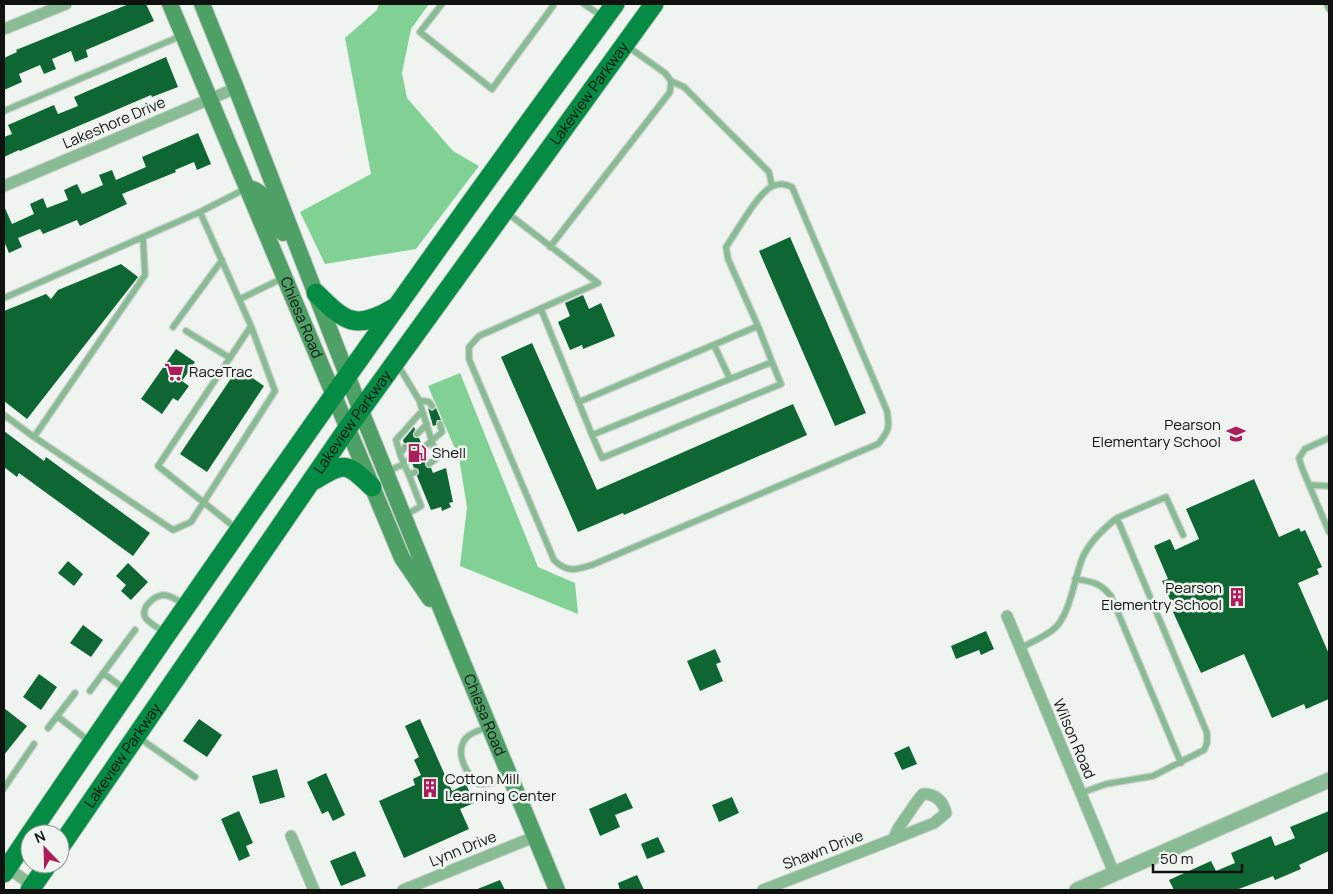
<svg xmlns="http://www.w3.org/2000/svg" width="1333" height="894" viewBox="0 0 1333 894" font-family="Manrope,sans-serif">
<rect width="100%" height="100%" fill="#eff4f0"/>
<path fill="#81d094" d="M379,4H429L411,29L402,73L407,98L453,151L479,166L416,249L325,264L300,212L371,174L345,38L377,10Z
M460,373L538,567L575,583L578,614L460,566L467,507L459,458L428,386Z"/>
<path fill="#0e6632" d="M129,4H146L154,21L86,50L88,57L75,62L71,51L52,59L56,69L44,74L40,65L19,74L22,82L4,90V58L17,52L16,50Z
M166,57L178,87L152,97L151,95L20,151L19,150L4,157V137L12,134L8,125L54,105L58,114L78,106L74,97Z
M198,133L211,164L197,170L194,162L175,170L176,172L122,194L127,204L80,226L77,220L43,234L40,229L18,238L22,247L9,253L4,241V206L12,224L34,214L30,204L43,198L47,208L68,200L64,190L77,184L82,194L103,185L99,175L112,170L116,180L146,167L142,157Z
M790,237L866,413L835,426L759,251Z
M121,264L138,277L27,419L4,401V311L46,294L51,299L58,290Z
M583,295L589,309L601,303L615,336L583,349L582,345L570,350L558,322L570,316L565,303Z
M532,343L597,490L793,404L807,435L624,515L623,513L578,532L501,357Z
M176,349L195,362L182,381L189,386L178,401L173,398L162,414L141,399Z
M238,368L264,386L207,472L180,454Z
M428,408L432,411L436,408L441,420H437L436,425L433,426Z
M414,427L415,429L413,436L415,438H419L421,443L419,449L421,452H425L428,459L425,463L426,467L431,468L433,473L446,468L453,502L449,503L451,507L442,511L441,507L431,510L417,476L419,470L414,468L412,463L414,458L412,455H409L407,452L409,446L407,443H404L403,440Z
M4,431L44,461L46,457L150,533L133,556L19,473L17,477L4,467Z
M1254,479L1279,537L1299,528L1301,532L1305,530L1322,567L1317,569L1319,574L1298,583L1329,654V699L1306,709L1304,704L1272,718L1244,654L1201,673L1173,612L1175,611L1162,581L1168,579L1154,546L1170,539L1175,550L1199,539L1186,509Z
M68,561L83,574L74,586L58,573Z
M128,563L148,582L131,600L121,591L126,585L116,576Z
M83,625L103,640L91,657L70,643Z
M986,631L994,649L981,655L979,650L956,659L951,646Z
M715,649L721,662L716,664L723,681L700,691L687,661Z
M39,674L57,687L41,710L23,697Z
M4,708L27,726L4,755Z
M199,719L222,735L207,757L183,741Z
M420,719L452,791L466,784L474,803L460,809L469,829L404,858L379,801L415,785L413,779L421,775L414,760L419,757L405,726Z
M909,746L917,764L902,770L894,753Z
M277,769L285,797L260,804L252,776Z
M326,773L345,815L333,821L328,811L322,814L307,782Z
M626,793L633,808L615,815L620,827L600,836L589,809Z
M732,797L739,813L719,822L712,805Z
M239,811L253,843L246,846L250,856L239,861L221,819Z
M1329,811V851L1299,865L1301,869L1275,880L1273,876L1236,890H1174L1169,880L1211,861L1216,871L1235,863L1231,853L1271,836L1275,846L1295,838L1290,827Z
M658,837L665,852L647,859L641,844Z
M355,851L366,876L341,886L330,861Z
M637,875L644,890H620L618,883Z
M500,880L505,890H475Z"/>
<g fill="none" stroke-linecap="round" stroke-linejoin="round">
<g stroke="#cbd0cc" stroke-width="8">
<path id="service" d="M442,4L420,32L492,89L553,6
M584,4L603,17
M1327,4L1329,9
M671,81L684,87L769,172L772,186
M4,111L181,36
M506,212L598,283L479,336L469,347V359L554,560C567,573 576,570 592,565L878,444C889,431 890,427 887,411L792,187C785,184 780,183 773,186C758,192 736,233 726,247L728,259L758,326L772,362L592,435L541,309
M550,247L670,92L671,81L665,73L627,46
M4,298L200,212
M240,299L283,278
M173,327L222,260
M186,331L230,358
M714,345L730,379
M398,365L419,400L437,458L429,464
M419,400L429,402L432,406
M579,402L758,326
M4,415L34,437L145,275L143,237
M417,434L427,424
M592,435L602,458L781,384L772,362
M34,437L173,530L191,522L275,391L251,326
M1329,438L1305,449L1299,458L1302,468L1329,532
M423,448L442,432L440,424
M400,454L396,440L422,411
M410,459L404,464L409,475L415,472
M388,471L404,464L400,454L405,447
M1309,485L1329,486
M406,515L421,506L409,475
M1117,518L1166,497L1183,535
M237,529L158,466L251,326L200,212L245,189
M1075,579C1093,582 1099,582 1111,596L1181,763
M164,632C159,628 148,623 145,617C141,607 154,596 163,595C171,595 179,601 185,605
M1020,648C1032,642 1047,636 1056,627C1070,613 1075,577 1082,559C1089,542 1103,529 1117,518L1207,733V743L1204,750L1153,776L1106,784L1081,793
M103,673L126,690
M90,691L135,630
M57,716L89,741
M488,727C481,730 471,732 466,738C454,753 466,774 479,784L492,783L508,776
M48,728L75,693
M138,737L195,777
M4,788L34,744"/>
</g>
<g stroke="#cbd0cc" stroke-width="13">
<path id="minor" d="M4,29L66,4
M4,186L236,88
M1007,616L1114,873
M923,794C936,794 943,801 946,813L934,823L894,839C896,829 901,825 906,817C912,809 916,801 923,794Z
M291,836L314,890
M4,865L33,886
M403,890L534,837
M763,890L894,839"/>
</g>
<g stroke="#cbd0cc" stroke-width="17">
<path id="tertiary" d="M1077,890L1329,780"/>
</g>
<g stroke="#cbd0cc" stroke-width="18">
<g id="secondary">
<path id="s1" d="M170,4L402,558L430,599"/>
<path id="s2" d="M202,4L236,88L361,411L463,663L557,890"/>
<path d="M247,188C267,189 275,218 283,233"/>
</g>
</g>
<g stroke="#cbd0cc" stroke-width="21">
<g id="primary">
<path d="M316,293C345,322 356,331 394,308"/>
<path d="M315,480C345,461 347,463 372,487"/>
<path d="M30,834C220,554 415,277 615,4"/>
<path id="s3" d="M60,847L347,429L654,4"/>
<path d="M4,873L30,834"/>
<path d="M30,890L48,864"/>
</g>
</g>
<use href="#service" stroke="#89bc94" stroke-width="5.5"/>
<use href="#minor" stroke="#89bc94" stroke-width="11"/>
<use href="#tertiary" stroke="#89bc94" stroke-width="15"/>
<use href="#secondary" stroke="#4ea066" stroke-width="16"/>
<use href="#primary" stroke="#058b43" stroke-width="19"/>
</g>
<defs>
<g id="supermarket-bare" transform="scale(1.5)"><path d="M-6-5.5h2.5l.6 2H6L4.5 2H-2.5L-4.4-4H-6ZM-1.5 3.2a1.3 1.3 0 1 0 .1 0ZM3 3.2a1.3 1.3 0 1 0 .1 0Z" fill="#ab1d5b" stroke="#eff4f0" stroke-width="2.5" paint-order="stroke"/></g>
<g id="school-bare" transform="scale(1.5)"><path d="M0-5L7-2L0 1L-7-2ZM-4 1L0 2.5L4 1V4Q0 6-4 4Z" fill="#ab1d5b" stroke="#eff4f0" stroke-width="2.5" paint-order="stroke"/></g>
<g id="fuel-bare" transform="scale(1.5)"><path d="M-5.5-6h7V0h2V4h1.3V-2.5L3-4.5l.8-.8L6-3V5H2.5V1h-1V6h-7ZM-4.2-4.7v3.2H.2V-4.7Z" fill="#ab1d5b" stroke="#eff4f0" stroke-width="2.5" paint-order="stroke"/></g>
<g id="building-bare" transform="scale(1.5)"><path d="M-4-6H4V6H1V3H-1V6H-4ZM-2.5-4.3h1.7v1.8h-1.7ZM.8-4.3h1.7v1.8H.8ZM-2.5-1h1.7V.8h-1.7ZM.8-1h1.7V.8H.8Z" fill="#ab1d5b" stroke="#eff4f0" stroke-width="2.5" paint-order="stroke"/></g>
</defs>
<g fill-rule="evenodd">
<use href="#supermarket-bare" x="174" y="372"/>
<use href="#school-bare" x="1236" y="434"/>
<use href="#fuel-bare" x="417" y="453"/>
<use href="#building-bare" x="1237" y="597"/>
<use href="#building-bare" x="430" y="788"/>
</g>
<g text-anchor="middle" stroke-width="5" stroke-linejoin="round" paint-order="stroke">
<g font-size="15" fill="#101211" stroke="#eff4f0">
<text dy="5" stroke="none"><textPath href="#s3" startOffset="921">Lakeview Parkway</textPath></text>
<text transform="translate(114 123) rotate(-23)" y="5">Lakeshore Drive</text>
<text dy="5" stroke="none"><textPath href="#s1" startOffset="340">Chiesa Road</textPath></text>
<text dy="5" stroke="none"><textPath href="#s3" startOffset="516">Lakeview Parkway</textPath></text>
<text dy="5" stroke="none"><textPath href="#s2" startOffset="765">Chiesa Road</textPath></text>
<text transform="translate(1074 739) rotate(67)" y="5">Wilson Road</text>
<text dy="5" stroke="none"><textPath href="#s3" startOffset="111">Lakeview Parkway</textPath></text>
<text transform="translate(463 849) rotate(-22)" y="5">Lynn Drive</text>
<text transform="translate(823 850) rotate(-21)" y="5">Shawn Drive</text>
</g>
<g font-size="15" fill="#101211" stroke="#eff4f0" text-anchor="start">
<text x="189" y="377">RaceTrac</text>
<text x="1221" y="430" text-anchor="end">Pearson<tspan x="1221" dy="17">Elementary School</tspan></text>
<text x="432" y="458">Shell</text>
<text x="1222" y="593" text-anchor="end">Pearson<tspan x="1222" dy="17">Elementry School</tspan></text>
<text x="445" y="784">Cotton Mill<tspan x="445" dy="17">Learning Center</tspan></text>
</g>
</g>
<rect width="1333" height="894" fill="none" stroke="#101211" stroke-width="10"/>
<g transform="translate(45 849) rotate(337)"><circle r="24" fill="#eff4f0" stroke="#969a97"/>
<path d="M0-4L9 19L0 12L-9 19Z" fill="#ab1d5b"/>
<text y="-8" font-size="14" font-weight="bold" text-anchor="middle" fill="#101211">N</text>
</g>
<path d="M1153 864v8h89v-8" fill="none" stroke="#101211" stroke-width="2.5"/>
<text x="1160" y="864" font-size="15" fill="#101211" stroke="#eff4f0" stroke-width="4" paint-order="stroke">50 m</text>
</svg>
